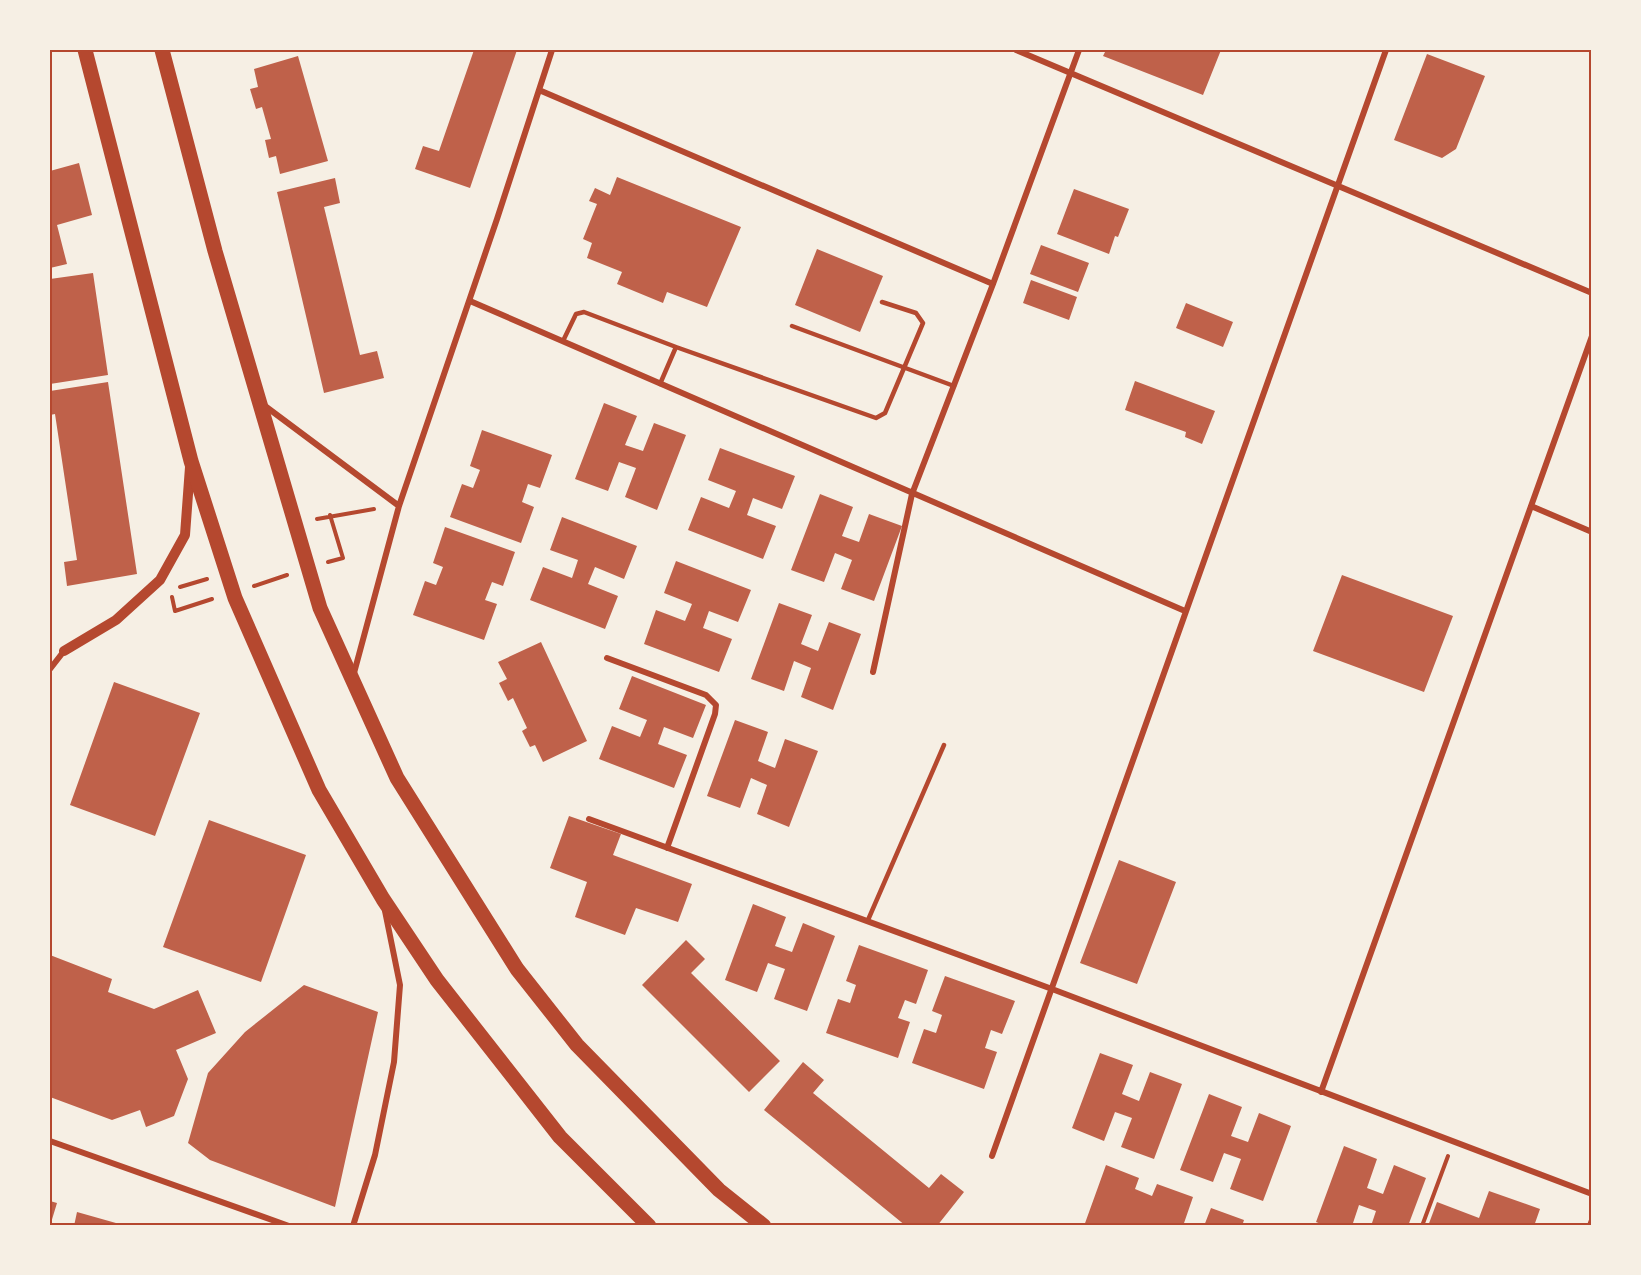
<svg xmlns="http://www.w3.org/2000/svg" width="1641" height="1275" viewBox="0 0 1641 1275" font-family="'Noto Sans',sans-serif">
<rect width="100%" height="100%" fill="#f6efe4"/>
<path fill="#bf614a" d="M474,50H517L470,188L415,169L423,146L439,151Z
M1106,50H1221L1203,95L1103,56Z
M1427,54L1485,76L1456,149L1442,158L1394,140Z
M298,56L328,161L280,174L276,156L269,158L265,140L271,139L262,107L256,109L250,89L258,87L254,69Z
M79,163L92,215L57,225L67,264L50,268V171Z
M617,177L741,227L707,307L667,292L663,303L617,284L622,272L587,258L592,243L583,239L597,204L589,201L595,188L610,195Z
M335,178L340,203L324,207L360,355L377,351L384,378L324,393L277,192Z
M1074,189L1129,209L1118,237L1115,236L1109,254L1057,234Z
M1041,245L1089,263L1078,292L1030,274Z
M817,249L883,276L860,332L795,305Z
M93,273L108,375L50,384V279Z
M1031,280L1077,297L1069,320L1023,303Z
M1186,303L1233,322L1223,347L1176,328Z
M1135,381L1215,411L1202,444L1185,437L1186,432L1125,410Z
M108,382L137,574L67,586L64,562L77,560L55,414L50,415V391Z
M604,403L637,416L625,445L643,451L654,423L686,435L657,510L625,497L636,468L619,462L608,491L575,479Z
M482,430L552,455L540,488L528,484L522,502L534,507L521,543L450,517L462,484L473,488L480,470L470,466Z
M720,448L795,476L782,509L753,498L747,515L776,526L763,559L688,530L701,497L729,508L736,491L708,480Z
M820,494L853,507L842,536L859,542L869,514L902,526L874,601L841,589L852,560L835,553L824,582L791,570Z
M562,517L637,546L624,579L595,567L588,584L618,596L605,629L530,600L543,567L572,578L578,560L550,550Z
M445,527L515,552L503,586L492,582L485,600L497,604L484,640L413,615L425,581L436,585L443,567L433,563Z
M676,561L751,590L738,622L709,611L703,628L732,639L719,672L644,644L656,610L685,621L692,604L664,593Z
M1342,575L1453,616L1424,692L1313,651Z
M779,603L812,615L801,644L818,651L829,622L861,634L833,710L801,697L811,668L794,661L784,691L751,679Z
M541,642L587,741L543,762L535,745L530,747L522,731L527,728L513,698L508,701L499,683L507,679L498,662Z
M632,676L706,705L693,738L664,727L658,744L687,755L674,788L599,759L612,726L640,737L647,720L619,709Z
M114,682L200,713L155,836L70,805Z
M735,720L768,732L758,761L775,768L785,739L818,751L789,827L757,814L767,785L751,778L740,808L707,796Z
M569,816L621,834L613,855L692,884L678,922L636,908L625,935L575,917L587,882L550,868Z
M209,820L306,855L261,982L163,947Z
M1119,860L1176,882L1137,984L1080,963Z
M753,904L786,917L775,946L792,952L803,923L835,936L807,1011L774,999L785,969L768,963L757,992L725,980Z
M686,940L705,959L691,973L780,1061L749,1092L642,985Z
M859,945L928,970L916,1004L905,1000L898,1018L910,1022L898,1058L826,1033L838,999L850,1003L856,985L846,981Z
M50,955L112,979L108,992L154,1009L198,990L216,1033L176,1050L188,1079L174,1116L146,1127L140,1110L112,1120L50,1097Z
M945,976L1015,1001L1002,1034L991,1030L985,1048L997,1052L984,1089L912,1063L924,1029L936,1033L942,1015L932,1011Z
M304,985L378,1012L335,1207L210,1160L188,1143L208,1073L245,1032Z
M1100,1053L1133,1065L1122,1094L1139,1101L1150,1072L1182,1084L1154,1159L1121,1147L1132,1118L1115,1112L1104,1141L1072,1128Z
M803,1062L824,1080L813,1093L929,1188L941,1174L964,1192L937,1226H906L764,1110Z
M1209,1094L1242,1107L1231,1136L1248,1142L1259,1113L1291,1126L1263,1201L1230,1189L1241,1159L1224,1153L1213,1182L1180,1170Z
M1344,1146L1377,1159L1367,1188L1383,1194L1394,1165L1426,1178L1408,1226H1371L1376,1211L1359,1205L1352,1226H1326L1316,1222Z
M1106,1165L1139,1178L1135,1189L1152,1196L1157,1184L1193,1197L1183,1226H1084Z
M1489,1191L1540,1209L1534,1226H1428L1437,1202L1479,1218Z
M50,1201L57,1203L50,1226Z
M1211,1208L1244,1220L1242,1226H1204Z
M77,1212L123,1225V1226H74Z"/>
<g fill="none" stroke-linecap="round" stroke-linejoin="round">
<path stroke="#b5482f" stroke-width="4" d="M317,519L374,509
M328,562L343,558L330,515
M254,586L287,575
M180,587L207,579
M172,597L175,611L212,599
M1422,1226L1448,1156"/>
<path stroke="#b5482f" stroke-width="4.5" d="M792,326L954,386
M563,341L576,314L584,312L676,347
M660,384L676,347L876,418L885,413L923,323L916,313L882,302
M868,920L944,745
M1589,1226L1592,1218"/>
<path stroke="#b5482f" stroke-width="6" d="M1016,50L1592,293
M539,90L993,284
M470,301L1185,611
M265,406L399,506
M1531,506L1592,532
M607,658L706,695L716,705L715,714L667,848
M50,669L64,651
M873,672L912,494L993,284L1079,50
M354,673L399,506L497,219L552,50
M589,819L1052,989L1592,1194
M1321,1092L1592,336
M50,1141L289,1226
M992,1156L1386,50
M353,1226L375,1155L394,1062L400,985L385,911"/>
<path stroke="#b5482f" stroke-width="10" d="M64,651L116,620L160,580L185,535L190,467"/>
<path stroke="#b5482f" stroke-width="15" d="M85,50L191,461L235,598L319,790L383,899L437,980L560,1137L649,1226
M162,50L215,251L320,608L397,778L517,969L577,1045L719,1190L764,1226"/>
</g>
<rect width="1641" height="1275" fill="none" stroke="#f6efe4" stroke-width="102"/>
<rect x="51" y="51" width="1539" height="1173" fill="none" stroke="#b5482f" stroke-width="2"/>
</svg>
